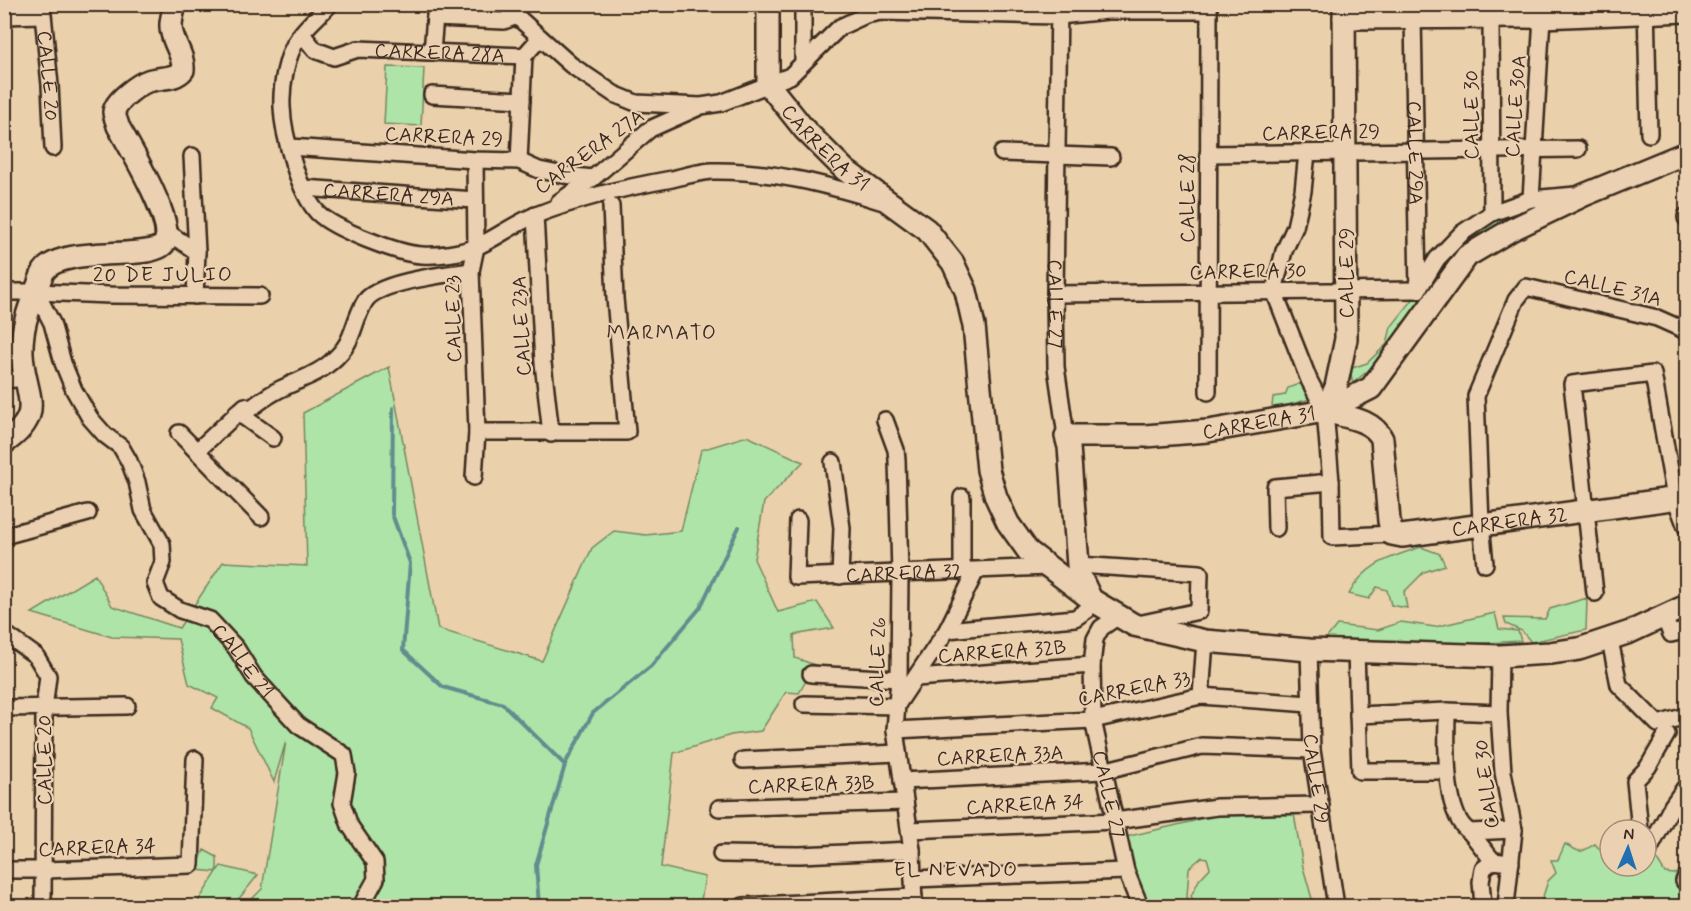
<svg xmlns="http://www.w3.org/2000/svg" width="1691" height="911" viewBox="0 0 1691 911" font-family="Mynerve,sans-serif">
<rect width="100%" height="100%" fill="#ead0ab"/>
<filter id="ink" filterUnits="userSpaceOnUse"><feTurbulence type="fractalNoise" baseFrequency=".0167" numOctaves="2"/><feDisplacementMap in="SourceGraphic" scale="12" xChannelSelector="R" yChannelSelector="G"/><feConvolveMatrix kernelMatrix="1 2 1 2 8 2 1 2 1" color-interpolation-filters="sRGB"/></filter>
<g filter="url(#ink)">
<path fill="#aee4a7" stroke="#748762" stroke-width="1.5" d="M387,67L424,68L421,126L384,124Z
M1553,199L1526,210L1479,239L1376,364L1353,383L1349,369L1367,363L1387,344L1391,327L1455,247L1498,213Z
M389,367L438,629L542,661L592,548L614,531L646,535L681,531L701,450L747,436L803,462L764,502L754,559L778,612L817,602L834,628L794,635L795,658L815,665L799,693L786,692L761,731L731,735L674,753L661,867L705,877L700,906H245L262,889L286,741L274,782L248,728L212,708L218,698L189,684L178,639L112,637L32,613L95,575L112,606L179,628L223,562L307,566L303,413Z
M1304,382L1310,399L1288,405L1272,407L1273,397L1285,395L1288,388Z
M1421,547L1440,554L1445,565L1424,572L1404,592L1407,608L1391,605L1387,590L1377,587L1369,599L1349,594C1366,563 1389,558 1421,547Z
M1587,598L1586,630L1531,642L1522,631L1506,624L1504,618L1545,619L1550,609Z
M1495,613L1499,629L1518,631L1521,641L1420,647L1325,640L1337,625L1378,630L1401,622L1435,627Z
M1221,807L1251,813L1294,814L1303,867L1314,906H1196L1191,896L1199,880L1210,868L1207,858L1202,857L1189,868L1187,897L1192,906H1139L1121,838L1194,821Z
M1565,844C1582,853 1578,854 1595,844L1606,856L1610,855V866H1646V855L1657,860L1665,873L1674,874L1686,871V906H1540L1548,881L1556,873L1551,860H1558Z
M204,850L217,857V871L221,866L258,875L233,906H195L217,872L196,870Z"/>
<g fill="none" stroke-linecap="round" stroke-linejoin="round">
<path stroke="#638c8f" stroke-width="4" d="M393,408L392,514L410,563L403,650L443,687L503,704L565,765L536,865L539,906
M565,764L593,713L651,666L700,608L739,527"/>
<g stroke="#3b2a1e" stroke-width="20">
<g id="street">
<path id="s1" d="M42,4L50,85L53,148"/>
<path d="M330,4C320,15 307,25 299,37C286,55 281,86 282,107C283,135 299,193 318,213C334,229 399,254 422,255C438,256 461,253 476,247C497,238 515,223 536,215C579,198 627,187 672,179C684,176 699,172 712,171C770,170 825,184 880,201"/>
<path d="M503,4L571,65L614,94L636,103L701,106L721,103L790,76L840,27L866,15L881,12L1059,16L1108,11H1209"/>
<path d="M803,4V63"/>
<path id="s2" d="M1059,4L1055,294L1056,367L1066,436"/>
<path d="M1646,4L1649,134"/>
<path d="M4,16L42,15"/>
<path d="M1491,16L1492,213"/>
<path id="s3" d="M1413,17L1418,290"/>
<path d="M435,18L504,21L517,16"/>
<path id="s4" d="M302,34L315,50L334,57L358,49L524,56"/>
<path d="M432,52L436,4"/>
<path d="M432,95L522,100"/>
<path d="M290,147L475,160L519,161L539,170L564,175L593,178"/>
<path d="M1002,153L1111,157"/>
<path d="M1307,153L1303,191L1295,227L1284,251L1274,291L1309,380L1325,411L1331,482L1332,537L1392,534"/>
<path d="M1208,154L1578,149"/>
<path d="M192,156L197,252L195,296"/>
<path d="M519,161L524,56L540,38"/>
<path id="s5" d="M303,188L475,200"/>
<path d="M1531,199L1542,17"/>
<path d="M559,202L593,178L650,129L697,108"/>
<path d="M535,215L543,363L551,434"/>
<path d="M1686,216V218"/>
<path d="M167,232L197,252"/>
<path d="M1418,290L1437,259L1462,233L1492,213L1531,199L1576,195"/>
<path d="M4,292H36L110,295L260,296"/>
<path id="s6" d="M36,292L52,323L63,363L74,390L90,418L105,435L121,447L129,461L137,482L143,510L162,544L163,562L155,583L161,598L180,610L210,620L236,648L254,677L298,725L344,755L347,773L342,803L350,826L375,862L376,879L361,906"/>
<path d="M1055,294L1418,290"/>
<path d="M4,380L27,378"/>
<path d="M1208,392L1209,4"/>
<path d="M237,412L273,438"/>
<path d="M241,416C255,405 270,393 287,386C303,378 318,374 331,362C355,342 351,327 364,303C374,282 448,274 471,271"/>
<path d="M885,420L896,450L897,460L900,574L899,679L895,730L912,850L914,906"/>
<path d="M477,432H627L615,298L611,206"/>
<path d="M179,433L261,517"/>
<path d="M197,451L245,406"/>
<path d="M833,462L842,528L840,576"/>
<path d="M474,477L477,432L471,271L476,247L475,160"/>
<path id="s7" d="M798,520L796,577L1049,567"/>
<path d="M1276,528L1275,487L1331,482"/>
<path d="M4,536L88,513"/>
<path d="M1485,564L1481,524L1476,396L1516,300L1526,287L1657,318L1684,330L1686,333"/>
<path d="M1078,565L1200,573L1199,611L1138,624"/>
<path d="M962,572V497"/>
<path d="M1595,593L1572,384L1653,374L1675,498L1686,527"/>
<path id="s8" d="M1117,617L1101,628L1095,639L1092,665L1093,720L1126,871L1140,906"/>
<path d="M1664,617L1671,634L1684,631L1686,633"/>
<path d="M947,630L1075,618L1087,610L1092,600"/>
<path d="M4,633L36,656L48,676L44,709L43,906"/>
<path d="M1610,640L1619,685L1658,724L1686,716"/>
<path id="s9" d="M1309,650L1312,750L1336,906"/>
<path d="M1356,652L1360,771H1446"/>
<path d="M1500,656L1499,713L1503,772L1514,830L1506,906"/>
<path d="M811,674L899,679"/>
<path d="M916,678L1092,665"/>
<path d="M1201,696L1205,641"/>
<path d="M804,704L897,706"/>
<path d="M897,705L947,630L976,571"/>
<path d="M4,708L127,706"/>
<path d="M1447,711C1447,740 1442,815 1470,832L1514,830"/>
<path d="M1358,715L1447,711L1499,713"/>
<path d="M895,730L1093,720L1201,696L1309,704"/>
<path d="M743,760L898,753"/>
<path d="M902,781L1103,771L1202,746L1312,750"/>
<path d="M719,808L905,802"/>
<path d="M910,830L1115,821L1217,807L1321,805"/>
<path d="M1640,830L1635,781L1648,767L1667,734"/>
<path d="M1470,832L1493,861"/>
<path d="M721,854L800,855L912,850"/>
<path d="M1646,856L1672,806L1686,786"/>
<path d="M4,870H45L191,865L195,759"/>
<path d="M913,879L1126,871"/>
<path d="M1684,881L1686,877"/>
<path d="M743,906L914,897"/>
<path d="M1483,906L1481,882L1483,869L1493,861L1511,863"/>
</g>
</g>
<g stroke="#3b2a1e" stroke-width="26">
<g id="secondary">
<path id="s10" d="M768,4V84L804,129L845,170L927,230L953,263L966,291L974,326L988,470L996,497L1008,523L1028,551L1092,600L1134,625L1205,641L1309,650L1500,656L1550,653L1579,649L1630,632L1686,606"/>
<path d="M1344,18L1542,17L1686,11"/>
<path id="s11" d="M1325,411C1345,417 1373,419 1382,439L1389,521L1392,534L1402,536L1686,497"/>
<path d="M1325,411L1336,387L1346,339L1344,4"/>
<path d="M4,443C48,413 24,395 22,354C21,330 28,310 37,288C39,283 41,276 44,271C63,244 156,262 165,242C175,222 129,146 118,126C117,121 114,116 114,112C115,101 139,84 148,81C160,77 175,80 183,70C184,56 175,46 172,33C169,24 173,14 175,4"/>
<path id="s12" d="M1090,597L1080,576L1078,565L1069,447L1066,436H1145L1208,431L1325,411L1371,388L1467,256L1511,230L1584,195L1686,153"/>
</g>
</g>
<use href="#street" stroke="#ebd1b2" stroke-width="15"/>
<use href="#secondary" stroke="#ebd1b2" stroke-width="21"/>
</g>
</g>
<g text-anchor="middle" stroke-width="4.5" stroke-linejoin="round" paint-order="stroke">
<g font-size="20" fill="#3b2a1e" stroke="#ebd1b2">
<text dy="7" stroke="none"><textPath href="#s4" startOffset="148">CARRERA 28A</textPath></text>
<text dy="7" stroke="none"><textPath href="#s1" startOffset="72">CALLE 20</textPath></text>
<text transform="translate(1515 106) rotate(-86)" y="7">CALLE 30A</text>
<text transform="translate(1471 115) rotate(-90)" y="7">CALLE 30</text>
<text transform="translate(1321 132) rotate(-1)" y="7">CARRERA 29</text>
<text transform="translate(444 136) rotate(3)" y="7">CARRERA 29</text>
<text dy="7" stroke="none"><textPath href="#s10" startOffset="166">CARRERA 31</textPath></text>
<text transform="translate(589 151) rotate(-36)" y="7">CARRERA 27A</text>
<text dy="7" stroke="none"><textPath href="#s3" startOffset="136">CALLE 29A</textPath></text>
<text dy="7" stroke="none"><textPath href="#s5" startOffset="86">CARRERA 29A</textPath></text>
<text transform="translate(1187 198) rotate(-90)" y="7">CALLE 28</text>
<text transform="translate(1248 271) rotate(-1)" y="7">CARRERA 30</text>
<text transform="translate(1346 273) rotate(-90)" y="7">CALLE 29</text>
<text transform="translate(1613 287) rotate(14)" y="7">CALLE 31A</text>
<text dy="7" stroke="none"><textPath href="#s2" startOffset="300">CALLE 27</textPath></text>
<text transform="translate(453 319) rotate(-91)" y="7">CALLE 23</text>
<text transform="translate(521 326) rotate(-93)" y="7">CALLE 23A</text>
<text dy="7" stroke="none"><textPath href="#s12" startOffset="358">CARRERA 31</textPath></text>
<text dy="7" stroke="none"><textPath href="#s11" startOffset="280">CARRERA 32</textPath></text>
<text dy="7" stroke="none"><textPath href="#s7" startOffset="165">CARRERA 32</textPath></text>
<text transform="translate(1002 651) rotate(-4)" y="7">CARRERA 32B</text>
<text dy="7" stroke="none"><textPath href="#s6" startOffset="450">CALLE 21</textPath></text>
<text transform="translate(877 662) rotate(-88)" y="7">CALLE 26</text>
<text transform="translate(1134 688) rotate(-11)" y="7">CARRERA 33</text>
<text transform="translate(1000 755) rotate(-3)" y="7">CARRERA 33A</text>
<text transform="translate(44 760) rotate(-90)" y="7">CALLE 20</text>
<text dy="7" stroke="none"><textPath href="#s9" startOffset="129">CALLE 29</textPath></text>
<text transform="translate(811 784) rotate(-2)" y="7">CARRERA 33B</text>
<text transform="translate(1486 784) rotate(-97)" y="7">CALLE 30</text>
<text dy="7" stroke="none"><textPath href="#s8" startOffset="189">CALLE 27</textPath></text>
<text transform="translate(1025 804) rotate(-3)" y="7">CARRERA 34</text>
<text transform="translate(97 847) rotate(-2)" y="7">CARRERA 34</text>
</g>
<g font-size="21" letter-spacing="1.5" fill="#3b2a1e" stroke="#ebd1b2">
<text x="163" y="281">20 DE JULIO</text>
<text x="662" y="339">MARMATO</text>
<text x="956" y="876">EL NEVADO</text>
</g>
</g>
<rect width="1691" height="911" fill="none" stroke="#ebd1b2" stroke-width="24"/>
<rect x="12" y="12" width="1667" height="887" fill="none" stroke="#3b2a1e" stroke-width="2" filter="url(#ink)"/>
<g transform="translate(1628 848) rotate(3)"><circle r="28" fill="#ebd1b2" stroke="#a58e77" stroke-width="1.5"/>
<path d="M0-4.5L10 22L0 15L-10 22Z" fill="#1f6fb2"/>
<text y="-9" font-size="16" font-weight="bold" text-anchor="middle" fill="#3b2a1e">N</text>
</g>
</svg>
